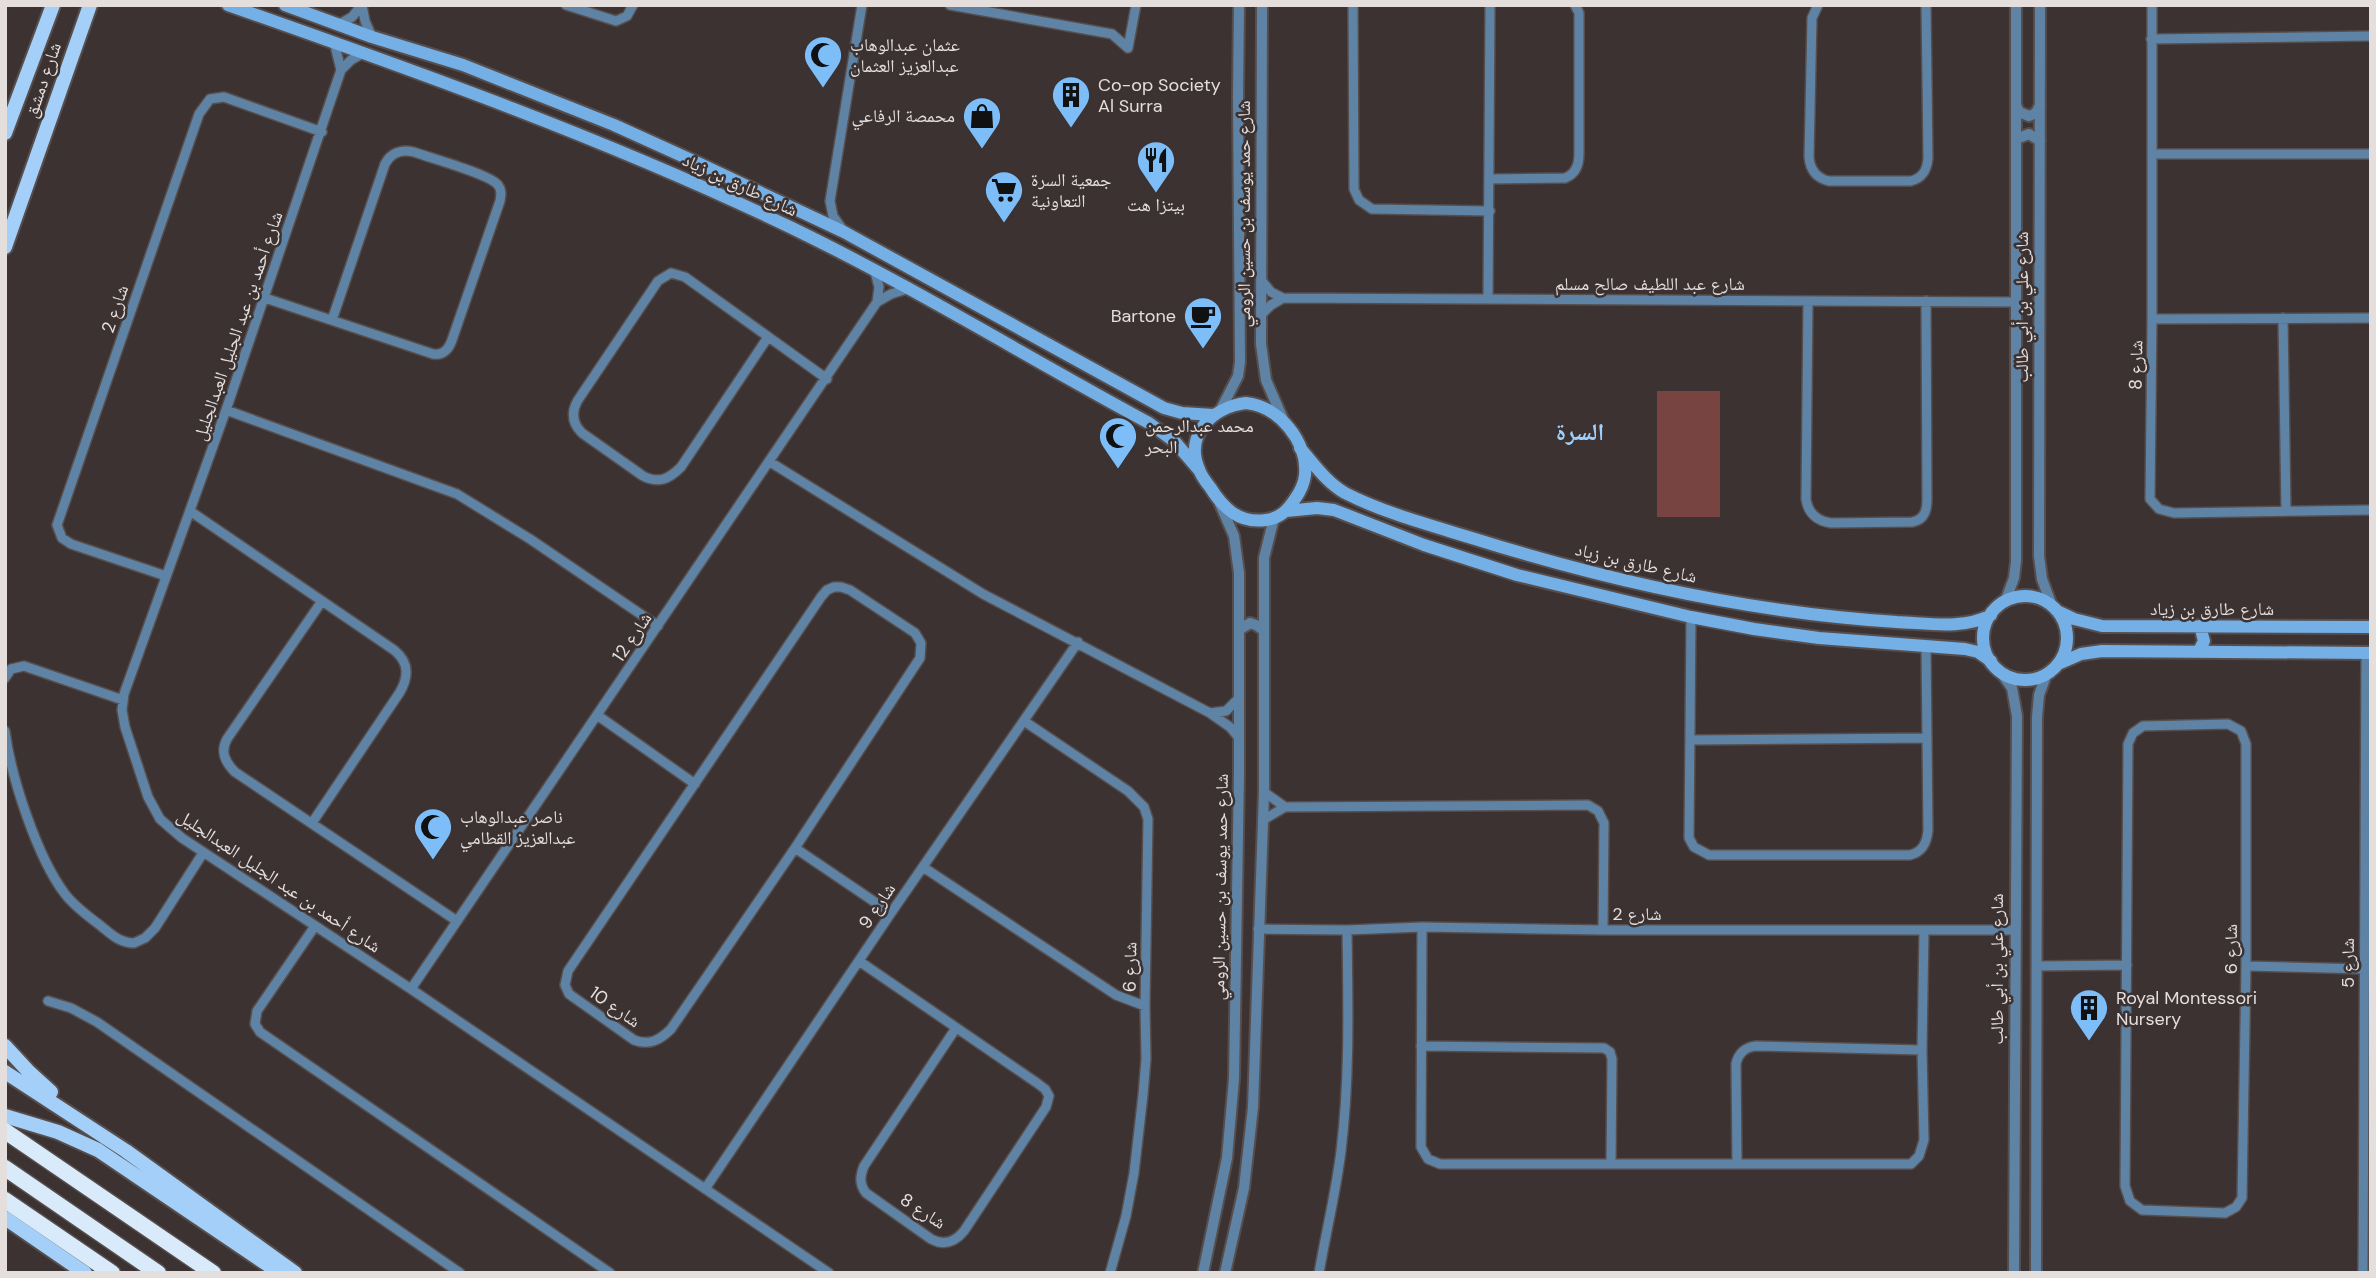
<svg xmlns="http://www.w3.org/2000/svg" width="2376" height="1278" viewBox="0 0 2376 1278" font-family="'DM Sans','Noto Naskh Arabic',sans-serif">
<rect width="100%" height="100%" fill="#3b3231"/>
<path fill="#774441" d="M1657,391H1720V517H1657Z"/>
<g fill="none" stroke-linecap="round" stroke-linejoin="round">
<g stroke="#564e4d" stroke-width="12">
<path id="minor" d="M362,5L365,21L372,37
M566,5L616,21L627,16L633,5
M950,5L1112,34L1128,48
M1353,5L1354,189L1359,200L1372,209L1490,211
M1818,5L1812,18L1809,157C1810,169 1816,178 1829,181H1911C1923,178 1927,170 1928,158L1926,5
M2152,5V319L2150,499L2159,509L2174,513L2371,510
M338,25L352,17L362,5
M2151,39L2371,36
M334,42L341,70
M1128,48L1136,5
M363,53L351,60L341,70L226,410L124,694L122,710L125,727L148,797L160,819L182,838L411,989L829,1273
M2152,154H2371
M1490,179L1565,178C1576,174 1579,165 1579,154V13L1575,5
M843,230L833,216L830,201L862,5
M875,272L879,287L877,302
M1262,281L1271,292L1283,298L2016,302
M265,298L433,354C443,356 449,349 452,340L500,201C501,195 502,190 498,185C490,174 430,158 414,152C402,149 391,152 385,164L332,320
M1488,299L1490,5
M1808,301L1806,499C1808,513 1817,521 1831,523L1912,522C1924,520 1927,511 1927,500L1926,301
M1261,315L1271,305L1283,298
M2283,318L2286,511
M2152,319L2371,318
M768,337L681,467C669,479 659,484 643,476L582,433C572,423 571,412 578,400L658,281L671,273L685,277L827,379
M226,410L457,494L530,539L658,626
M770,462L983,594L1210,713L1230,727L1239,738
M190,511L394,650C409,662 409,676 400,692L312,823
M166,576L71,544L62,538L57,525L199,114L210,99L224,97L322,132
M834,587H841L850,590L915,633L921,643L920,658L795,848L671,1029C660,1040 649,1046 634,1040L569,994L565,985L568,971L821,597L827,590Z
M322,601L227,739C220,752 225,762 235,772L457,921
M1691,617L1689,838L1694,847L1709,855H1910C1923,852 1927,842 1928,830L1926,647
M5,678L11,669L24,666L123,700
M1210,713L1226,711L1238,699
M597,715L695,784
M1024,721L1128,791L1144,807L1148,819L1145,1006L1146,1059L1143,1095L1134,1173L1126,1216L1110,1273
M2228,724L2241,731L2246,744V966L2242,1198L2236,1207L2225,1213L2142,1210L2130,1201L2125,1186L2128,744L2133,733L2143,726Z
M5,731C11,777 37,857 65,894C75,907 88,916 101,926C112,935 120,943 134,943L145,938L155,928L203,853
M1690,740L1927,738
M1264,792L1285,807
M1263,820L1285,807L1588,805L1598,811L1604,823L1603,930
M795,848L891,913
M923,867L1116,995L1145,1006
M315,926L257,1011L255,1024L260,1032L610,1273
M1422,927L1421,1147L1428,1159L1440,1164H1911L1919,1156L1924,1140L1922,1050L1924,931
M1258,929L1347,930L1422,927L1603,930H2015
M859,961L1037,1083L1045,1089L1049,1096L1046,1107L964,1231C955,1242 944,1246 931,1239L866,1193C859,1184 860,1176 864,1166L956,1028
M2037,966L2127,965
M2246,966L2364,969
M411,989L877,302L891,294L907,289
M48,1001L71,1008L97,1022L460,1273
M1421,1046L1604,1048L1610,1052L1612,1059L1611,1164
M1737,1164L1736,1064C1738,1054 1745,1047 1756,1046L1922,1050
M705,1189L891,913L1078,642
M1319,1273C1326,1232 1336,1192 1341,1151C1350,1077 1348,1004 1347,930
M2363,1273L2366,653"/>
</g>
<g stroke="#564e4d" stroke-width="14">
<path id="tertiary" d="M1262,5L1261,344L1266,380L1283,419
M2040,5L2039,556L2042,579L2052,606
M2016,105L2019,112L2029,116L2036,113L2040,105
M2016,139L2029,134L2040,141
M1221,409L1238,376L1240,362L1238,96L1239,5
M2005,602L2014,578L2016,561V5
M1239,630L1250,623L1256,625L1263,630
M2000,671L2012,688L2017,716L2014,1273
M1203,1273L1227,1158L1234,1079L1239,772V573L1234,536L1220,504
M1225,1273L1244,1188L1253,1107L1264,792V558L1274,518
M2036,1273L2037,717L2039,695L2047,673"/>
</g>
<g stroke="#564e4d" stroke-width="16">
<path id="secondary" d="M228,5C419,72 609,140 792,228C914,287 1030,359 1149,423L1175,442L1199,470
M285,5L372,37L463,65L614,125L700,164L844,232L1164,408L1182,413L1213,415
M1246,403C1279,406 1308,442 1305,475C1304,484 1300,492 1295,499C1287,511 1280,518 1266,520C1239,524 1223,508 1210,487C1206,482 1201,476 1199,469C1184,434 1213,407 1246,403Z
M1300,448C1314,464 1326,482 1345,493C1384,513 1433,526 1475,539C1612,582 1753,613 1897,622C1927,623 1963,630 1991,615
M1286,511L1317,508L1334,510L1424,545L1517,575L1691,617L1754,629L1819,638L1965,649L1978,652L1991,661
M1983 638a42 42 0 1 1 84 0a42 42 0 1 1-84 0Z
M2057,611L2074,619L2102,626L2371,627
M2199,651L2204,641L2200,626
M2058,664L2081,654L2102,651L2371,653"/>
</g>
<g stroke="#564e4d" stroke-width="18">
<path id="primary" d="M5,133L53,5
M5,247L90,5
M5,1046L29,1072L51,1092
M5,1072L126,1151L295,1273
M5,1116L58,1132L98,1150L280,1273
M5,1218L85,1273"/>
</g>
<g stroke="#564e4d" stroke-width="19">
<path id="motorway" d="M5,1131L213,1273
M5,1168L158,1273
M5,1200L112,1273"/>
</g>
<use href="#minor" stroke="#5f83a5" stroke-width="9"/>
<use href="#tertiary" stroke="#5f83a5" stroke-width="10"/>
<use href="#secondary" stroke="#74afe6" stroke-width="12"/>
<use href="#primary" stroke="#a3cff9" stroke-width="14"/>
<use href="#motorway" stroke="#d9eafb" stroke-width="16"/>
</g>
<defs>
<g id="mosque-pin" transform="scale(2.0125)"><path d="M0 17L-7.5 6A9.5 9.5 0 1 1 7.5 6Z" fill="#7dbef9" stroke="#3b3231"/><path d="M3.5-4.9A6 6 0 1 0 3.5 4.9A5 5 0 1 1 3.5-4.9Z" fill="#111"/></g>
<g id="building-pin" transform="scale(2.0125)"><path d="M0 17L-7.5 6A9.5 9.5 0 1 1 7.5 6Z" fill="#7dbef9" stroke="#3b3231"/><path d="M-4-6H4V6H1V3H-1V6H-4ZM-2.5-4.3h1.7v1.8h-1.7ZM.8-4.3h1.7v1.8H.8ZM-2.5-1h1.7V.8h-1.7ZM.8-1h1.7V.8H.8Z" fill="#111"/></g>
<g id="shop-pin" transform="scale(2.0125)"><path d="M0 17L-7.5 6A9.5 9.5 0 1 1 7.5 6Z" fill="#7dbef9" stroke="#3b3231"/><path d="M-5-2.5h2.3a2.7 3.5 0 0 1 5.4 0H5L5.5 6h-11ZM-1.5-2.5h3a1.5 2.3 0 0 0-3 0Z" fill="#111"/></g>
<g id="restaurant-pin" transform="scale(2.0125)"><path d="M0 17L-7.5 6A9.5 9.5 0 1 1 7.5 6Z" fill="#7dbef9" stroke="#3b3231"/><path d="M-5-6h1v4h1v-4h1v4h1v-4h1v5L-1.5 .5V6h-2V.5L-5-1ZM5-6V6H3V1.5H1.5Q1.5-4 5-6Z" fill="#111"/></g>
<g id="supermarket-pin" transform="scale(2.0125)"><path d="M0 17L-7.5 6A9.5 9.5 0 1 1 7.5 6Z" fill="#7dbef9" stroke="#3b3231"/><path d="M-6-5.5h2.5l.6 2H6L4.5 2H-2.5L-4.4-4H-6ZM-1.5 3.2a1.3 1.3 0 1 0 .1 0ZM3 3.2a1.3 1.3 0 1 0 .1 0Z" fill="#111"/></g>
<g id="cafe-pin" transform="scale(2.0125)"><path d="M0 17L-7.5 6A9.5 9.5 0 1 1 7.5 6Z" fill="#7dbef9" stroke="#3b3231"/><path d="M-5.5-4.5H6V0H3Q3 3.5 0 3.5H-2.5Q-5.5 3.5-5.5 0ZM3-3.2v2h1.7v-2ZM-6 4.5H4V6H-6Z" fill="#111"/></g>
</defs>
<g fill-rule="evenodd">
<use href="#mosque-pin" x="823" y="55"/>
<use href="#building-pin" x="1071" y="95"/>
<use href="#shop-pin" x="982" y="116"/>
<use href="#restaurant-pin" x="1156" y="160"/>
<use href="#supermarket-pin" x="1004" y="190"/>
<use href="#cafe-pin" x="1203" y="316"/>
<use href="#mosque-pin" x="1118" y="436"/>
<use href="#mosque-pin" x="433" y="827"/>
<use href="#building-pin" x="2089" y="1008"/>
</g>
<g text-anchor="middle" stroke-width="5" stroke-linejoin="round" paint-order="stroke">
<g font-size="18" fill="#e4dedd" stroke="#3b3231" text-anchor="start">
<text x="850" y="51">عثمان عبدالوهاب<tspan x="850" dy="21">عبدالعزيز العثمان</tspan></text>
<text x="1098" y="91">Co-op Society<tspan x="1098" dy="21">Al Surra</tspan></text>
<text x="955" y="122" text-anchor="end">محمصة الرفاعي</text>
<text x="1031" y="186">جمعية السرة<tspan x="1031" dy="21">التعاونية</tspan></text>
<text x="1156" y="211" text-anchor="middle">بيتزا هت</text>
<text x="1176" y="322" text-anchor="end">Bartone</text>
<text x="1145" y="432">محمد عبدالرحمن<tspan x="1145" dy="21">البحر</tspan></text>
<text x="460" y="823">ناصر عبدالوهاب<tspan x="460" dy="21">عبدالعزيز القطامي</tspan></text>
<text x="2116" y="1004">Royal Montessori<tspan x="2116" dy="21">Nursery</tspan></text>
</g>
<g font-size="18" fill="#e4dedd" stroke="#3b3231">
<text transform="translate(43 80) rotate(-71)" y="6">شارع دمشق</text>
<text transform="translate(740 185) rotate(25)" y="6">شارع طارق بن زياد</text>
<text transform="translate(1244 214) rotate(-90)" y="6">شارع حمد يوسف بن حسين الرومي</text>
<text x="1650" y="290">شارع عبد اللطيف صالح مسلم</text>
<text transform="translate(2022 307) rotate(-90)" y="6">شارع علي بن أبي طالب</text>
<text transform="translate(115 309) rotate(-71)" y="6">شارع 2</text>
<text transform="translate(238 326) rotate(-71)" y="6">شارع أحمد بن عبد الجليل العبدالجليل</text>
<text transform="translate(2136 365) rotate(-89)" y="6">شارع 8</text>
<text transform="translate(1636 563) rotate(13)" y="6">شارع طارق بن زياد</text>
<text x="2212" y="615">شارع طارق بن زياد</text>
<text transform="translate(632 637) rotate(-56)" y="6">شارع 12</text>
<text transform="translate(279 881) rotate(34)" y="6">شارع أحمد بن عبد الجليل العبدالجليل</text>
<text transform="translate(1220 887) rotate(-89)" y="6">شارع حمد يوسف بن حسين الرومي</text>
<text transform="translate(877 906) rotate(-56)" y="6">شارع 9</text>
<text x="1637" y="920">شارع 2</text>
<text transform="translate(2231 949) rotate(-90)" y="6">شارع 6</text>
<text transform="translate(2348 963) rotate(-90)" y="6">شارع 5</text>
<text transform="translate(1130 967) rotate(-89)" y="6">شارع 6</text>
<text transform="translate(1997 969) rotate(-90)" y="6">شارع علي بن أبي طالب</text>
<text transform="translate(615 1007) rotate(35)" y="6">شارع 10</text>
<text transform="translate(923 1211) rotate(33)" y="6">شارع 8</text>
</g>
<g font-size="24" font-weight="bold" fill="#a0cffb" stroke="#3b3231">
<text x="1580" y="440">السرة</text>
</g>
</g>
<rect width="2376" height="1278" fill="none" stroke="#e4dedd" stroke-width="14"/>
</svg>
